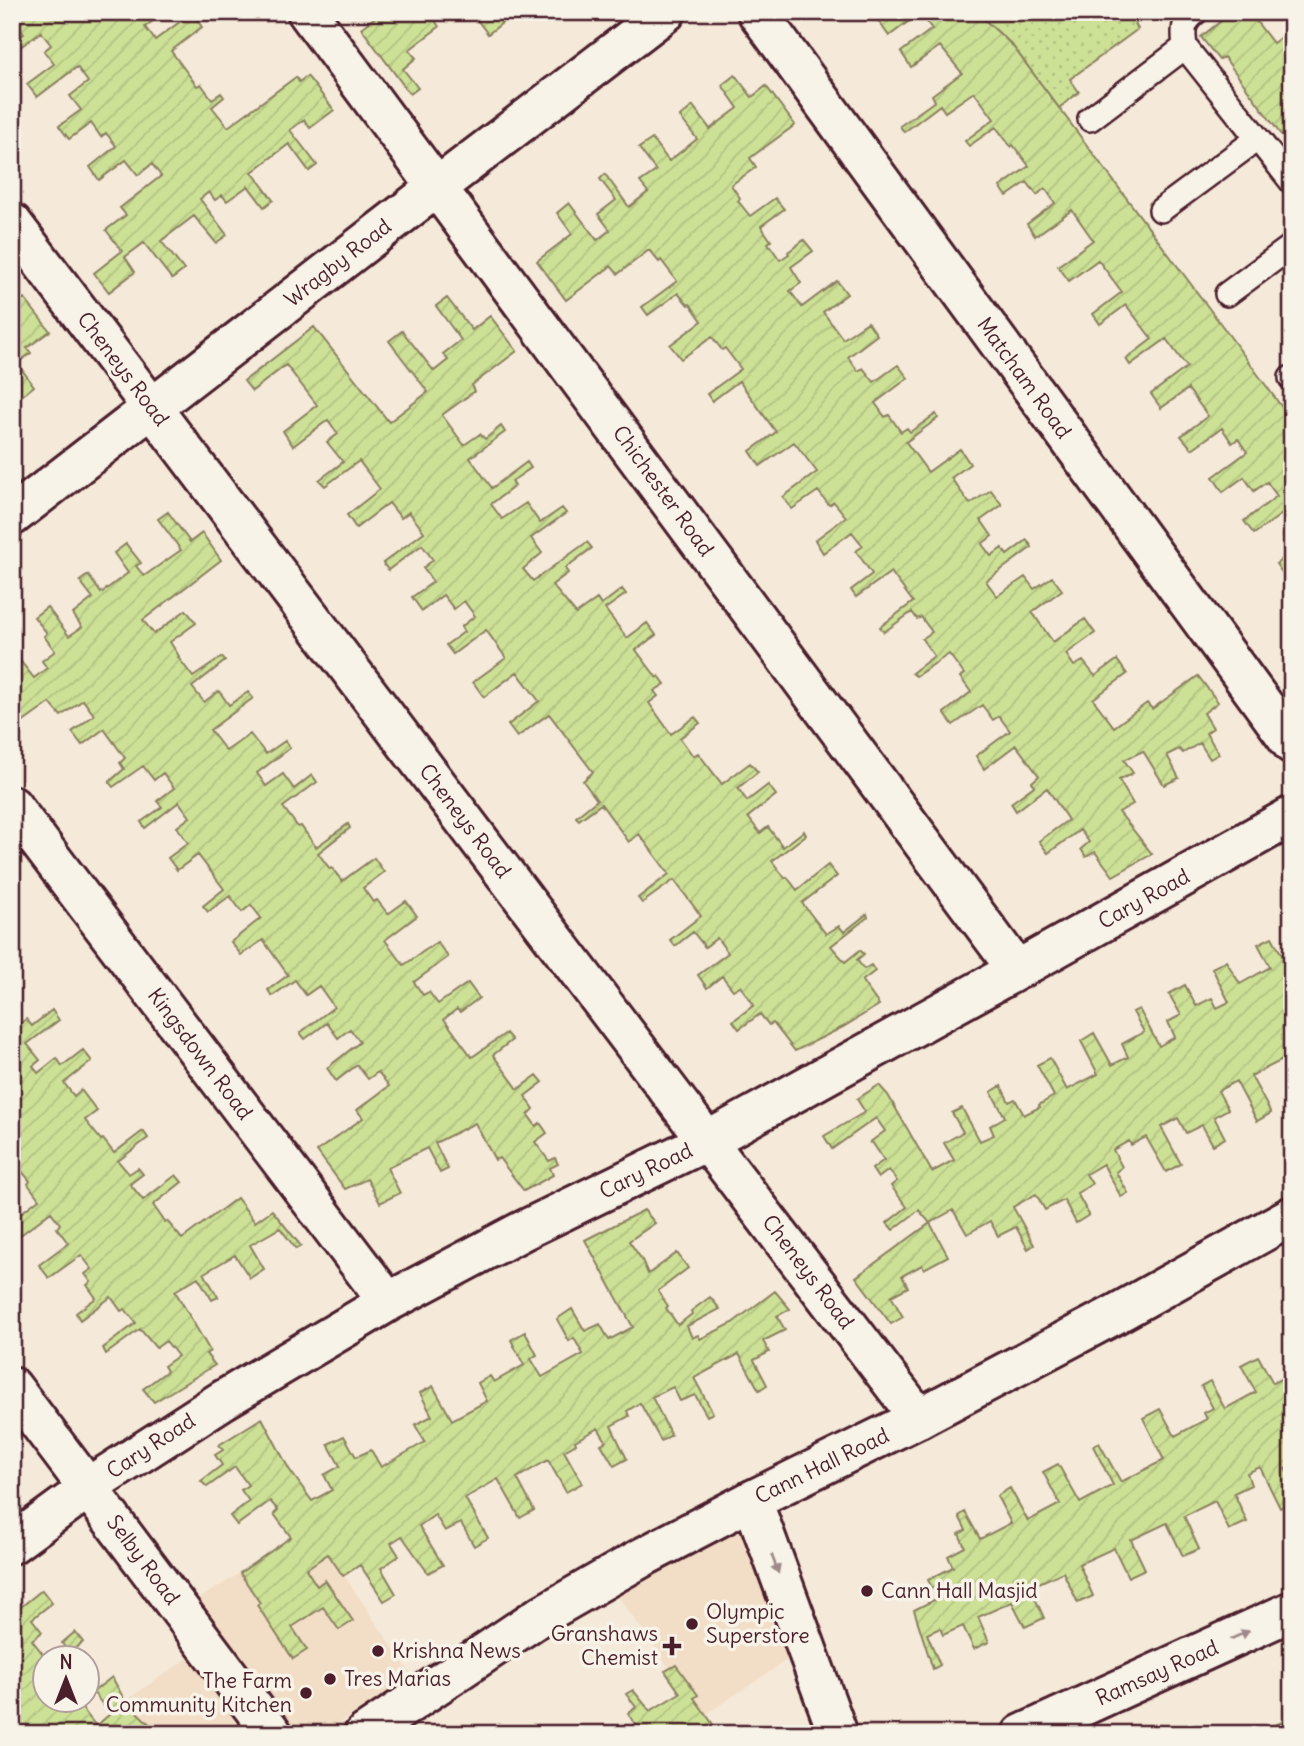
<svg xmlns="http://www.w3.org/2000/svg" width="1304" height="1746" viewBox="0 0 1304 1746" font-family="Delius,sans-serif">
<defs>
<pattern id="grass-dots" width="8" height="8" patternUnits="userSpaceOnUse" patternTransform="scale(1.75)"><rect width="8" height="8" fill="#cce196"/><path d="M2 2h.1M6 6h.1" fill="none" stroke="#b1c181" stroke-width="1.8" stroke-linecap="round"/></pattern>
<pattern id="garden-furrows" width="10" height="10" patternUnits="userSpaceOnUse" patternTransform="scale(1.75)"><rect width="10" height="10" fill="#cce196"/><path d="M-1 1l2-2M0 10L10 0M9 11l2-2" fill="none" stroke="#b1c181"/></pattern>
</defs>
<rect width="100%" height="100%" fill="#f5e9d9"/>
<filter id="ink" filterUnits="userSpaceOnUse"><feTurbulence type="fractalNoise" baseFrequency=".0143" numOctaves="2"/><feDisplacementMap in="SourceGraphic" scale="14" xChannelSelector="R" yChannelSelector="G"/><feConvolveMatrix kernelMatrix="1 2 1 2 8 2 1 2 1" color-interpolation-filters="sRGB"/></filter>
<g filter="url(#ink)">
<path fill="#f2ddc6" d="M740,1524L790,1658L706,1714L670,1669L615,1592Z
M326,1549L412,1676L322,1734H116L102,1721L125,1701L191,1656L199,1599L240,1573L255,1596Z"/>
<path fill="url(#grass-dots)" stroke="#8b8060" stroke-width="2" d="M976,12H1151L1135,24L1138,29L1070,79L1079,92L1059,108L1011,44Z"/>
<path fill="url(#garden-furrows)" stroke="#8b8060" stroke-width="2" d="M12,12H160L162,14L145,27L155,40L192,13L202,27L171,51L197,86L201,84L212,99L221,93L224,97L212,107L228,127L296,77L299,82L307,76L334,110L310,128L304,120L290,130L317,165L309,171L289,144L252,172L273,200L264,207L248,186L227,201L222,195L215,200L209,192L200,199L227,235L216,243L194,216L161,241L184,270L172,279L144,243L125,257L135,272L109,292L94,273L122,251L106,230L126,215L120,208L161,176L152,164L138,175L126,160L99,180L90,167L116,146L106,133L101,137L91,123L69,139L59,126L81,110L70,96L88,82L77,67L37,97L27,84L54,64L44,51L51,45L41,32L12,53V42L24,34L12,19Z
M382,12H445L435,20L439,27L409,50L416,58L403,69L418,88L410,94L361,28Z
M471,12H493L502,23L488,34Z
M872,12H976L1011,44L1223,327L1292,421V512L1289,509L1254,534L1244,521L1277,496L1267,482L1254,491L1244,477L1223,492L1213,477L1247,452L1238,439L1232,443L1222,428L1192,449L1181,436L1208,416L1188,389L1161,408L1151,394L1187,367L1166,339L1130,365L1126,359L1152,339L1126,305L1100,324L1093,314L1122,292L1098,260L1069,281L1058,266L1093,240L1072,210L1035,236L1027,224L1055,203L1045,188L1037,195L1027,182L1007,196L1000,187L1029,166L1013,145L1011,147L996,127L969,146L965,141L994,119L974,92L945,112L940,105L904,132L900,126L935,101L932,95L962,73L940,46L911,67L901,52L932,29L920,13L889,36Z
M1232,12H1249L1273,43L1292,29V54L1285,60L1292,68V150L1224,57L1219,60L1201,37Z
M735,75L752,97L766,86L795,125L750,158L756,167L731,185L740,198L738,201L750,216L775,198L784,209L761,226L771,241L768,243L780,260L789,254L788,252L804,240L813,251L791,267L801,283L790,291L802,307L837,281L847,294L823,312L843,339L868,322L877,335L848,357L858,371L863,368L874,382L898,365L908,378L875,403L885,417L889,415L901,432L907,428L910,432L936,414L938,418L906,442L928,472L960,449L970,464L951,478L970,504L991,490L1002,505L981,520L992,536L982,544L991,556L1002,548L1007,555L1027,540L1032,547L986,581L997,596L1025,577L1034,589L1052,577L1062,590L1032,612L1053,642L1085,619L1095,633L1066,654L1074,666L1083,661L1095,676L1117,660L1127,674L1093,699L1114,727L1147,703L1152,709L1198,676L1218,702L1204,713L1213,728L1206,733L1219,754L1210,759L1200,743L1183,753L1179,749L1167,755L1179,778L1164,785L1143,751L1124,760L1133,773L1119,780L1133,804L1119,812L1152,854L1113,876L1095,852L1086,857L1081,849L1089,842L1080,830L1048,853L1039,841L1068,820L1047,788L1016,811L1011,803L1034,786L1032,782L1039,776L1016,745L984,769L976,756L1010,731L999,716L993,720L982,705L953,725L944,713L971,692L960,677L964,674L949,654L916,676L912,673L934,656L922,639L932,632L921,617L917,619L912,612L884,632L880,627L913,602L891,572L856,597L851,590L872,574L856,551L863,546L852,532L823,553L815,540L846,517L834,502L829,505L818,491L792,509L783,497L817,472L794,442L760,466L750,451L776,432L739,381L712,401L707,394L741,369L725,348L722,350L712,337L681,359L670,345L702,321L690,304L688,305L678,293L648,315L642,307L677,281L661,260L659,262L649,250L618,274L611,266L566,300L537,261L572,234L557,213L569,203L597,240L610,230L598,214L616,200L600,179L605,174L629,207L648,192L640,182L656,171L639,148L652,139L669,161L697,139L680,117L693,106L710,129L738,108L722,85Z
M24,298L50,331L27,348L31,353L17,363L34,386L19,398L12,389V306Z
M447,298L472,330L490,316L517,351L472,385L475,391L442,415L464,445L480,434L485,439L501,426L505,432L470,458L492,488L527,462L531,468L512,481L515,486L491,504L502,519L526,503L540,523L562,508L566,513L531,538L542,553L523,569L533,581L587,542L592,548L565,568L568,573L552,585L576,614L597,599L601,605L622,589L626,594L605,609L627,638L647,623L656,635L636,650L657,678L659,676L665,684L654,691L658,696L649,703L671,734L695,717L700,723L680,738L693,756L698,753L722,784L750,763L758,772L738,788L747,801L768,785L776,795L748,817L760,833L768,827L783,847L804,831L806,835L772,861L785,878L787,877L797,890L828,865L837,876L802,903L826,934L839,926L844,932L867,914L868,917L831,946L845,962L860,950L864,954L857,960L864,969L871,965L875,971L862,981L879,1005L843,1027L795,1051L773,1023L769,1025L760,1014L739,1029L733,1021L754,1005L740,986L733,990L722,976L707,988L698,975L728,953L717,938L705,947L693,932L675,946L670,940L701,916L674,880L642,903L638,898L669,874L639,834L629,842L601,804L579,820L576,817L597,800L583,781L593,772L549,714L517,737L508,725L539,701L517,672L484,697L473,682L506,658L486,630L453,654L446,645L464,632L461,627L475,616L464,601L454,609L443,595L422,611L412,597L433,582L423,568L433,560L422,545L388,570L383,563L424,532L409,512L401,518L389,503L356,528L347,515L380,489L359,461L325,486L319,480L343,462L327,442L338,434L328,420L293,446L283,431L317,405L286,365L252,391L244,381L314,327L389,422L428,392L389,341L402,331L434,371L448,360L443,354L461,340L436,306Z
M168,512L190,542L202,533L221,560L143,620L154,634L186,610L196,623L170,642L179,656L178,657L193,677L222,657L225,661L192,687L204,702L219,691L229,705L248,692L253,698L210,730L226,751L250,734L266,754L285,741L290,748L257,773L266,786L283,774L294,789L312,775L317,782L283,807L298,827L301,826L316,847L348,824L350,828L318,853L330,869L332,868L342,881L374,858L384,872L363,888L373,902L377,900L388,914L406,901L417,916L385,940L404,965L437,942L448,957L414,982L423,995L429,992L438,1004L468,983L479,998L460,1012L457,1009L444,1019L472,1057L506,1033L512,1040L493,1055L518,1089L537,1075L543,1082L525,1096L534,1109L528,1115L536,1126L540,1123L547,1133L535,1142L549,1161L555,1158L558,1164L550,1168L553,1175L524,1191L499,1158L495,1160L475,1123L435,1143L448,1169L440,1173L427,1148L387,1168L400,1193L380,1203L367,1179L345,1189L317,1151L363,1118L357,1110L389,1086L378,1072L368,1079L357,1065L336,1081L327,1068L360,1042L350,1029L338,1038L327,1023L305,1039L300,1033L334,1007L319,986L306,995L295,980L272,996L268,990L288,975L263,940L241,955L231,942L261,918L251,905L242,912L230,896L208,912L203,906L224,889L198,855L177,870L168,858L188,843L177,827L190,817L179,802L145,828L141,822L162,807L157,801L174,788L163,773L154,780L143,766L113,787L109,782L124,769L120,763L125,758L104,729L82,745L72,732L94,715L83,700L61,716L50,703L12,730V647L19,657L18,658L34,678L47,668L42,661L55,651L44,636L47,633L34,617L47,607L69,636L82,627L73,614L93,598L80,581L88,575L101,593L128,573L114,553L126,544L141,563L136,566L144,576L181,550L158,519Z
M1292,552V574L1286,578L1276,564Z
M1272,937L1284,959L1292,955V1058L1290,1056L1251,1076L1271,1113L1257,1121L1236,1081L1218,1091L1228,1109L1214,1117L1225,1138L1213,1145L1202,1125L1186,1133L1178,1118L1161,1127L1181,1164L1166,1172L1146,1137L1131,1145L1129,1141L1113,1150L1122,1167L1116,1172L1128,1193L1121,1197L1103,1164L1086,1174L1092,1184L1077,1193L1089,1215L1076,1223L1064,1200L1045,1210L1036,1194L1013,1207L1034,1245L1028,1249L1016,1227L998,1236L990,1221L967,1234L953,1210L930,1223L948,1256L924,1269L922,1265L902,1276L908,1287L891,1296L903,1317L891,1324L856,1277L930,1223L919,1210L893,1230L887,1223L907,1207L891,1186L897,1181L889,1170L878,1178L872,1169L884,1160L872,1142L869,1143L885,1131L876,1118L832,1149L824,1136L865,1112L857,1099L879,1085L888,1095L932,1172L954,1160L944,1143L963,1132L952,1113L962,1108L980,1141L994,1135L990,1126L1005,1117L991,1092L1001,1086L1009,1102L1015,1099L1024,1115L1040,1107L1039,1105L1054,1096L1037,1065L1050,1058L1067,1090L1098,1074L1081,1041L1094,1033L1112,1065L1128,1057L1122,1044L1144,1032L1133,1012L1139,1009L1159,1046L1175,1037L1168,1022L1181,1015L1169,994L1185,985L1196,1006L1212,998L1217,1008L1229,1002L1212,968L1226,961L1240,984L1270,967L1258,944Z
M52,1010L59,1020L27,1044L40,1060L33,1066L38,1073L57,1058L62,1066L83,1050L92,1061L64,1083L74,1096L81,1090L97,1111L85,1120L101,1140L103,1139L114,1153L143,1131L148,1138L118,1161L129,1174L138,1168L143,1174L130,1184L143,1200L176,1175L182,1182L153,1205L165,1222L167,1221L182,1239L237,1198L255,1222L272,1210L301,1246L296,1249L280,1228L250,1245L264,1269L250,1278L235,1255L204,1273L218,1297L212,1300L198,1277L175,1291L210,1351L206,1354L215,1365L154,1402L143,1389L167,1371L164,1366L178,1356L166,1341L156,1348L140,1329L106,1354L103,1348L136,1323L125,1309L121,1311L111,1297L80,1320L76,1313L96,1298L87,1285L91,1282L85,1274L92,1269L81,1255L49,1278L39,1265L68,1243L57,1228L60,1224L51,1212L18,1237L12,1230V1220L39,1199L28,1184L30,1181L21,1170L12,1176V1020L17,1026L26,1019L32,1026Z
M644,1210L655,1223L629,1241L642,1260L648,1274L677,1253L688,1268L658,1291L668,1306L666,1308L678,1325L692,1314L691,1311L710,1297L720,1309L687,1326L692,1338L698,1335L700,1339L731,1324L775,1291L790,1309L777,1316L785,1330L763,1341L769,1352L754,1360L767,1385L759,1390L739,1354L694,1378L713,1413L707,1416L695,1395L680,1401L673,1387L652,1397L671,1435L661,1441L640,1403L627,1411L629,1416L611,1426L627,1459L614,1466L601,1444L606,1441L598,1428L575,1441L576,1444L564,1451L582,1483L566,1492L548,1460L517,1478L534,1510L520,1518L498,1479L465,1498L488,1538L474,1546L461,1523L445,1531L435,1515L419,1526L443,1565L428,1573L402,1536L391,1543L399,1556L381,1568L396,1594L384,1601L360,1565L343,1576L328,1554L306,1569L317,1586L325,1580L353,1621L339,1630L323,1607L292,1627L307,1650L293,1659L257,1605L260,1603L240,1573L291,1537L274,1514L278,1510L270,1501L237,1525L230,1516L249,1501L241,1490L248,1485L235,1467L207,1487L201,1481L222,1465L215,1455L223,1450L219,1445L262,1418L289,1469L312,1501L332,1490L324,1475L340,1466L328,1444L344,1436L356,1457L371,1450L381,1467L425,1442L415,1425L432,1416L420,1393L433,1386L452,1420L487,1401L478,1383L490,1376L494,1382L524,1365L511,1340L525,1332L537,1355L531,1359L542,1377L583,1354L574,1338L569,1341L557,1319L572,1309L585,1331L600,1324L609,1340L633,1327L585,1240Z
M1258,1356L1273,1383L1292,1373V1465L1285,1469L1292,1482V1502L1280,1508L1260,1467L1247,1473L1251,1485L1234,1493L1247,1522L1229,1530L1215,1501L1184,1516L1199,1549L1183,1556L1167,1523L1131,1540L1145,1569L1128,1577L1114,1548L1079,1564L1093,1596L1078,1603L1063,1572L1030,1587L1044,1618L1025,1627L1012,1602L978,1617L989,1642L974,1649L963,1626L943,1635L940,1628L927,1634L940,1665L933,1669L914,1610L938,1598L928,1580L953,1567L948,1556L965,1547L959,1534L966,1530L959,1516L965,1512L980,1539L1011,1523L997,1496L1010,1488L1028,1521L1060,1504L1043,1472L1058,1464L1080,1503L1113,1485L1093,1446L1099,1443L1121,1482L1164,1460L1143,1418L1160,1409L1175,1436L1207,1419L1204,1413L1213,1408L1201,1386L1210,1381L1225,1409L1256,1392L1241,1365Z
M42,1590L52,1603L32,1619L42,1632L32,1640L46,1658V1700L76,1701L96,1726L110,1714L93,1692L112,1677L125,1701L160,1734H12V1708L15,1705L12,1702V1594L22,1606Z
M75,1632L83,1642L62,1658H52L65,1648L62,1643Z
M676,1665L698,1695L694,1698L720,1734H624L636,1725L628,1714L636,1707L626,1694L633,1690L650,1711L680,1693L665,1671Z
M1292,1718V1734H1264L1263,1730Z"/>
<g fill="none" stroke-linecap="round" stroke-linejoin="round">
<g stroke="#4a1f2b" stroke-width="28">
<path id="lane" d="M1185,47L1292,182
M1090,119L1185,47C1183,30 1182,23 1196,12
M1161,210L1257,139
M1227,294L1292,246
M1291,378H1292"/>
</g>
<g stroke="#4a1f2b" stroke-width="44">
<path id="street" d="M307,12L1017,970
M757,12L1292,744
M12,223L707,1141L919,1418
M12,516L437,187L666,12
M12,806L388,1302
M12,1387L273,1734
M752,1500L838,1734
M12,1544L105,1476L223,1400L388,1302L522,1231L707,1141L1017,970L1292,816
M1022,1734L1292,1611"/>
</g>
<g stroke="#4a1f2b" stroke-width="44">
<path id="secondary" d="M364,1734L540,1616L643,1557L752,1500L919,1418L1114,1315L1292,1216"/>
</g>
<use href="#lane" stroke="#f7f3e8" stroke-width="23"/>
<use href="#street" stroke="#f7f3e8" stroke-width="38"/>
<use href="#secondary" stroke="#f7f3e8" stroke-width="38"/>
</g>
<defs><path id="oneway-solid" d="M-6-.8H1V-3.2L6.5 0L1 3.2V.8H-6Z" transform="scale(1.75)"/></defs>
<g fill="#a0898a">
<use href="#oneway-solid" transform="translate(775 1564) rotate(70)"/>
<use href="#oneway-solid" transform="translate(1240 1635) rotate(-24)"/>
</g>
</g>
<g fill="#4a1f2b" stroke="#f7f3e8" stroke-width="2.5">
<circle cx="867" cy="1591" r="7"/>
<circle cx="692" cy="1624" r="7"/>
<path d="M668.5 1635.5h7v7h7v7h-7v7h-7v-7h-7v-7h7z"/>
<circle cx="378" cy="1651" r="7"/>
<circle cx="330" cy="1679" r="7"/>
<circle cx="306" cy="1693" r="7"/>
</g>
<g text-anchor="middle" stroke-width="7" stroke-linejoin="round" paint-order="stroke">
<g font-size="21" fill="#4a1f2b" stroke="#f7f3e8">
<text transform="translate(338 263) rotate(-38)" y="7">Wragby Road</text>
<text transform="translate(123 369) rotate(53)" y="7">Cheneys Road</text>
<text transform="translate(1024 378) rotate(54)" y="7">Matcham Road</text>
<text transform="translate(663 491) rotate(54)" y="7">Chichester Road</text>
<text transform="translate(465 821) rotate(53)" y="7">Cheneys Road</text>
<text transform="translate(1144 899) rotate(-29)" y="7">Cary Road</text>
<text transform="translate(200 1054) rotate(53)" y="7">Kingsdown Road</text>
<text transform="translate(646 1171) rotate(-26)" y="7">Cary Road</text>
<text transform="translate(808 1272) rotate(53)" y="7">Cheneys Road</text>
<text transform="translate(151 1446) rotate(-33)" y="7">Cary Road</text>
<text transform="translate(822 1466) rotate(-26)" y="7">Cann Hall Road</text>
<text transform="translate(143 1560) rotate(53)" y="7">Selby Road</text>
<text transform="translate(1157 1673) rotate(-24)" y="7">Ramsay Road</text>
</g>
<g font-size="21" fill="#4a1f2b" stroke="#f7f3e8" text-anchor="start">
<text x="881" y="1598">Cann Hall Masjid</text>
<text x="706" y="1619">Olympic<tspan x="706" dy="24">Superstore</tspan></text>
<text x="658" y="1641" text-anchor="end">Granshaws<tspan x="658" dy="24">Chemist</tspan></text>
<text x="392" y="1658">Krishna News</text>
<text x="344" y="1686">Tres Marias</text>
<text x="292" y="1688" text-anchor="end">The Farm<tspan x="292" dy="24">Community Kitchen</tspan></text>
</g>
</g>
<rect width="1304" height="1746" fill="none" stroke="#f7f3e8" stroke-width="42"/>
<rect x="21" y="21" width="1262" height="1704" fill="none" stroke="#4a1f2b" stroke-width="2.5" filter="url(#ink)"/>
<g transform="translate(66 1679)"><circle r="33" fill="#f7f3e8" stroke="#b29e9c" stroke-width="2"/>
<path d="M0-5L12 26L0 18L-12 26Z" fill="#4a1f2b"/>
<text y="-10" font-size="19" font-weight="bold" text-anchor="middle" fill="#4a1f2b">N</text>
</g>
</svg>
